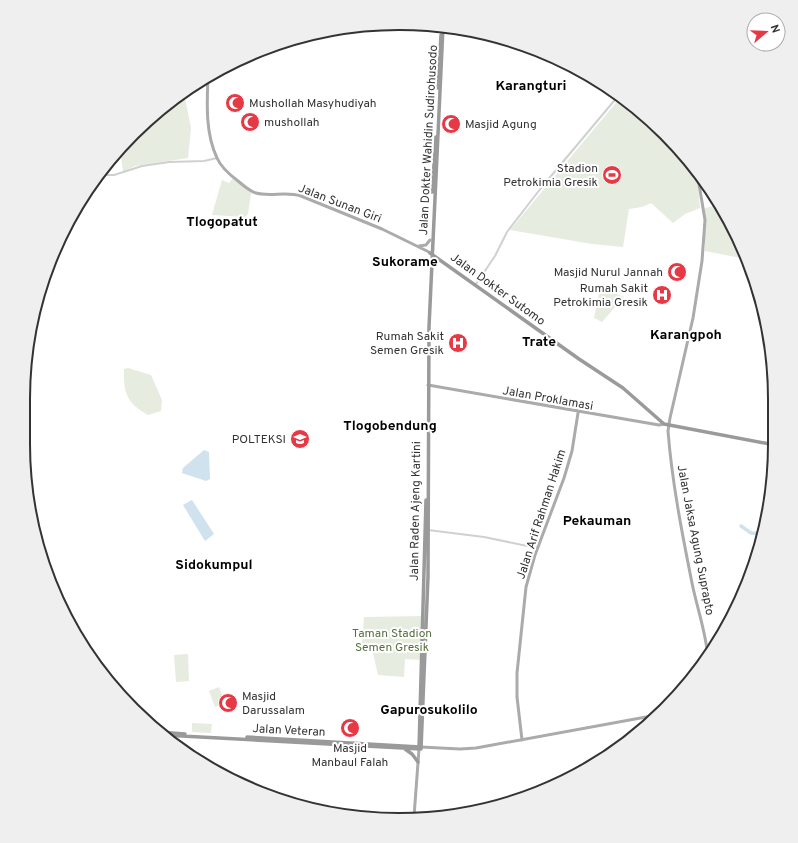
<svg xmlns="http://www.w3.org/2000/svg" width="798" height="843" viewBox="0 0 798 843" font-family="Overpass,sans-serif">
<rect width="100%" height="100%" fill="#fff"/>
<path fill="#e6ecdf" d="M176,98H185L191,128L188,158L135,166L123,172L120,149L151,116Z
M619,99C637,105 685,150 694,168C698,177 699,197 700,208L685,214L673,223L651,203L642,207L629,209L623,247L592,244L510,230Z
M248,115L255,117L253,132L245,131L243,123Z
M233,178L251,193L248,214L245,217L212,215L222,180L229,183Z
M715,206H721L725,211L746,259L705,251V208Z
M601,284L607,285L606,290L624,297L602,322L594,318Z
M128,368L151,375L162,400L161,411L148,415C127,403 123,393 124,369Z
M424,616L422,660L405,659L404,677L378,675L373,653L363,651L362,644L364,617Z
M188,654L189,681L176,682L174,655Z
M219,687L225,704L215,707L209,691Z
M192,723L212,724L211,733L192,732Z"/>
<path fill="#cfe2ee" d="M204,450L209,452L210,479L206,481L182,473L183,468Z
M192,500L214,534L205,541L183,505Z"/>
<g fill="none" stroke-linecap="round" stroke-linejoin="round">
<path stroke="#cfe2ee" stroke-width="3.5" d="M741,526L751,533L763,534"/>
<path stroke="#d0d0d0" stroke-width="2" d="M98,175H114L142,166L169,162L204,161L217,158
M476,284L495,256L507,232L541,188L619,95
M428,530L484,537L537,548"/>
<path stroke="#ababab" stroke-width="3" d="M208,76C207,102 205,133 217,158C221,167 230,175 238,181C243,185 249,191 256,193C271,197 286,191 301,196L382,229L429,252
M697,172L705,220L702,261L693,318L670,418L668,431C672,482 682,533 692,583C697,608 706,632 708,658
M419,246L426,245L430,240
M428,385L659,425L664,424
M522,740L517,697V673L526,587L535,555L564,478L572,451L578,413
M421,747L460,749L476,748L657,715
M414,817L419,749"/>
<path stroke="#9a9a9a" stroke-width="3.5" d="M438,88L441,35
M432,192L436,137
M430,253L579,359L623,388L664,424L775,445
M159,732L185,734
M163,735L421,749L428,577L429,327L443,27
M247,737L420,747
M405,749L412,754L418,762
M419,749L426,500"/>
</g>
<defs>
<g id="mosque-disc" transform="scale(1)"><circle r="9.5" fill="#e63946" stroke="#fff"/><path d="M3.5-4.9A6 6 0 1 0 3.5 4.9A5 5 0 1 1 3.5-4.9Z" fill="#fff"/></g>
<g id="stadium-disc" transform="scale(1)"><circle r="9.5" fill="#e63946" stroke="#fff"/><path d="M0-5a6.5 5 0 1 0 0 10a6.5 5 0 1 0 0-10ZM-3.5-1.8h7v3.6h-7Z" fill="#fff"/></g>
<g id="hospital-disc" transform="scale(1)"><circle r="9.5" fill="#e63946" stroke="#fff"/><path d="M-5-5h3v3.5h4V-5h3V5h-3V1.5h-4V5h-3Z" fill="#fff"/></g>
<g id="university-disc" transform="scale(1)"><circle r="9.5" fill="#e63946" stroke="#fff"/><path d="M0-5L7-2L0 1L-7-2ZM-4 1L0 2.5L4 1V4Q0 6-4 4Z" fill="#fff"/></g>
</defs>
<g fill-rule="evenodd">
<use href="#mosque-disc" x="235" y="103"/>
<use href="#mosque-disc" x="250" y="122"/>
<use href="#mosque-disc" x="451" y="124"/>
<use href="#stadium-disc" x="612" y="175"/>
<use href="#mosque-disc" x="677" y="272"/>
<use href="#hospital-disc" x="662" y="295"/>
<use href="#hospital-disc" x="458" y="343"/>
<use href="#university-disc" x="300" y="439"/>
<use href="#mosque-disc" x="228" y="703"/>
<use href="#mosque-disc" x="350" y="728"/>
</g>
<g text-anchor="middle" stroke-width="4" stroke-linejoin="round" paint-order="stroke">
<g font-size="12" fill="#333" stroke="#fff" text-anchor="end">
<text x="249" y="107" text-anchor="start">Mushollah Masyhudiyah</text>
<text x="264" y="126" text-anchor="start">mushollah</text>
<text x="465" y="128" text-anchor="start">Masjid Agung</text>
<text x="598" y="172">Stadion<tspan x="598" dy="14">Petrokimia Gresik</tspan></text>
<text x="663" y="276">Masjid Nurul Jannah</text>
<text x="648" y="292">Rumah Sakit<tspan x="648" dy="14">Petrokimia Gresik</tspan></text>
<text x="444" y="340">Rumah Sakit<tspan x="444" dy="14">Semen Gresik</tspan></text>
<text x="286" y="443">POLTEKSI</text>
<text x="242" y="700" text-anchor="start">Masjid<tspan x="242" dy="14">Darussalam</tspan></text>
<text x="350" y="752" text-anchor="middle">Masjid<tspan x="350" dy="14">Manbaul Falah</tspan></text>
</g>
<g font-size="12" fill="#333" stroke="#fff">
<text transform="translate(428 140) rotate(-87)" y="4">Jalan Dokter Wahidin Sudirohusodo</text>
<text transform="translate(340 203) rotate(21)" y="4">Jalan Sunan Giri</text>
<text transform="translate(498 289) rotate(36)" y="4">Jalan Dokter Sutomo</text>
<text transform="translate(548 398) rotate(10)" y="4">Jalan Proklamasi</text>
<text transform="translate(415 511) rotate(-89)" y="4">Jalan Raden Ajeng Kartini</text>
<text transform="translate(541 514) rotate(-72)" y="4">Jalan Arif Rahman Hakim</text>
<text transform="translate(696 540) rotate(79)" y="4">Jalan Jaksa Agung Suprapto</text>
<text transform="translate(289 730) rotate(3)" y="4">Jalan Veteran</text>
</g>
<g font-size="12" fill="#56703f" stroke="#fff">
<text x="392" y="637">Taman Stadion<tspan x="392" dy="14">Semen Gresik</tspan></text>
</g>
<g font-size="14" font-weight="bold" fill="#000" stroke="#fff">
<text x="531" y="90">Karangturi</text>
<text x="222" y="226">Tlogopatut</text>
<text x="405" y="266">Sukorame</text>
<text x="686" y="339">Karangpoh</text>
<text x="539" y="346">Trate</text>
<text x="390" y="430">Tlogobendung</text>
<text x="597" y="525">Pekauman</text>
<text x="214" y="569">Sidokumpul</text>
<text x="429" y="714">Gapurosukolilo</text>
</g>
</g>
<path d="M0 0H798V843H0ZM399 30H399A369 369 0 0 1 768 399V444A369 369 0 0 1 399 813H399A369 369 0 0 1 30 444V399A369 369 0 0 1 399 30Z" fill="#efefef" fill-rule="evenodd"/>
<path fill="none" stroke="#333" stroke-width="2" d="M399 30H399A369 369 0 0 1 768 399V444A369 369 0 0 1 399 813H399A369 369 0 0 1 30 444V399A369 369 0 0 1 399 30Z"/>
<g transform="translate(766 32) rotate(71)"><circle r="19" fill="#ffffff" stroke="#adadad"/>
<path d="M0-3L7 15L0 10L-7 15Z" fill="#e63946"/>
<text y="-6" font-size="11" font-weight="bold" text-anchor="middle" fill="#333333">N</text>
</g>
</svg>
